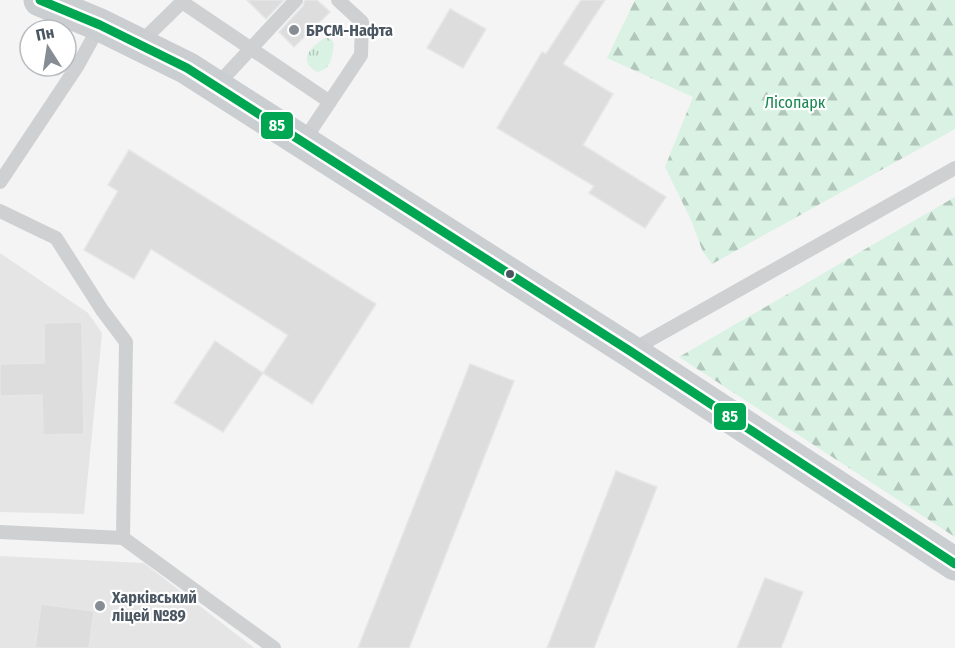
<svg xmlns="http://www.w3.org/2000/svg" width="955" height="648" viewBox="0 0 955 648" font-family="'Fira Sans Condensed',sans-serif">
<defs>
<pattern id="grass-tufts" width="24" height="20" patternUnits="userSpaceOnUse" patternTransform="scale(1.5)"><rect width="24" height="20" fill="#d9f2e3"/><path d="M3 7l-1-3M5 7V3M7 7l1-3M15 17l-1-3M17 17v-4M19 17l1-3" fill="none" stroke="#b2c7bb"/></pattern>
<pattern id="forest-firs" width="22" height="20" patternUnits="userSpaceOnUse" patternTransform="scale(1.5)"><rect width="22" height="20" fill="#d9f2e3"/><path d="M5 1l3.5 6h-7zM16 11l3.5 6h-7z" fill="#b2c7bb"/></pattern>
</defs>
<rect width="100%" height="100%" fill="#f4f4f4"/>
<path fill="#e6e5e6" d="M0,253L88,313L102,333L84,514L0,512Z
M0,556L144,563L254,648H0Z"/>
<path fill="url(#grass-tufts)" d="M327,36L334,43C332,57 332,69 317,72C295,59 313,46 327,36Z"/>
<path fill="url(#forest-firs)" d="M635,0H955V129L712,264L703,252L691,220L665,167L693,97L607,58Z
M955,197V537L679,357Z"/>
<path fill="#ddddde" stroke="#e5e6e7" stroke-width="1.5" d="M247,0H284L266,19Z
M305,0H317L330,12L294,47L279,32L303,6Z
M581,0H605L563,64L613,94L583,145L666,197L645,228L589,193L594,186L497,128L542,52L546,54Z
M450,9L486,29L463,68L427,48Z
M129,150L376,304L312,404L263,373L288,335L151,249L134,279L84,250L118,191L108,185Z
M82,322L84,434L43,435L42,395L0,396V364L44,363V323Z
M215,341L263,373L223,432L174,403Z
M470,364L514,381L409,648H358Z
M616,471L657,487L594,648H547Z
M765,578L803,592L781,648H737Z
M41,604L94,611L89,648H35Z"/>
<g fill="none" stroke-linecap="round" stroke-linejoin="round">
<path stroke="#ced0d2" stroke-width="14" d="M182,2L330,102
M139,44L184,0
M216,86L296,0
M303,142L361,55L362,22L338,0
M0,182L78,65L100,25
M0,211L56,238L102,310L126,342L123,538
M632,350L955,168
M0,532L123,538L274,648"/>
<path stroke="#caced1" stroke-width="33" d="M40,0L100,25L187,68L630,351L955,564"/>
<g stroke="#fff" stroke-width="14">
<path id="bus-1" d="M40,0L100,25L187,68L630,351L955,564"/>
</g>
<use href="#bus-1" stroke="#00a651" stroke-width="9"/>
</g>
<g fill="#868d94" stroke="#fff" stroke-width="2">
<circle cx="294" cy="30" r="6"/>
<circle cx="100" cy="606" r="6"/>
</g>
<circle fill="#4a5661" stroke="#fff" stroke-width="2" cx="510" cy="274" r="5"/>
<g text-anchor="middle" stroke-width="4.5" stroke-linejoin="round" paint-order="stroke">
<g font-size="16" font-weight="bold" fill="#4a5661" stroke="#fff" text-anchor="start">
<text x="306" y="36">БРСМ-Нафта</text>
<text x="112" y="603">Харківський<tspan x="112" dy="18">ліцей №89</tspan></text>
</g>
<g font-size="16" fill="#17864f" stroke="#fff">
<text x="795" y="108">Лісопарк</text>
</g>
</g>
<g stroke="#fff" stroke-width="2">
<rect x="260" y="111" width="34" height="29" rx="6" fill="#00a651"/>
<rect x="713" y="402" width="34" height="29" rx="6" fill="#00a651"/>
</g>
<g font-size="16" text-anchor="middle" font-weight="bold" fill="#fff">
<text x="277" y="131">85</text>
<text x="730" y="422">85</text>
</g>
<g transform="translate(48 48) rotate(348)"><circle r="28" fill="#ffffff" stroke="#b7bbc0" stroke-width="1.5"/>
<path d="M0-4.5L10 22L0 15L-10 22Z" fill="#868d94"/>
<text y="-9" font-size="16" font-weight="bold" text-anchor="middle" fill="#4a5661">Пн</text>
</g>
</svg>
